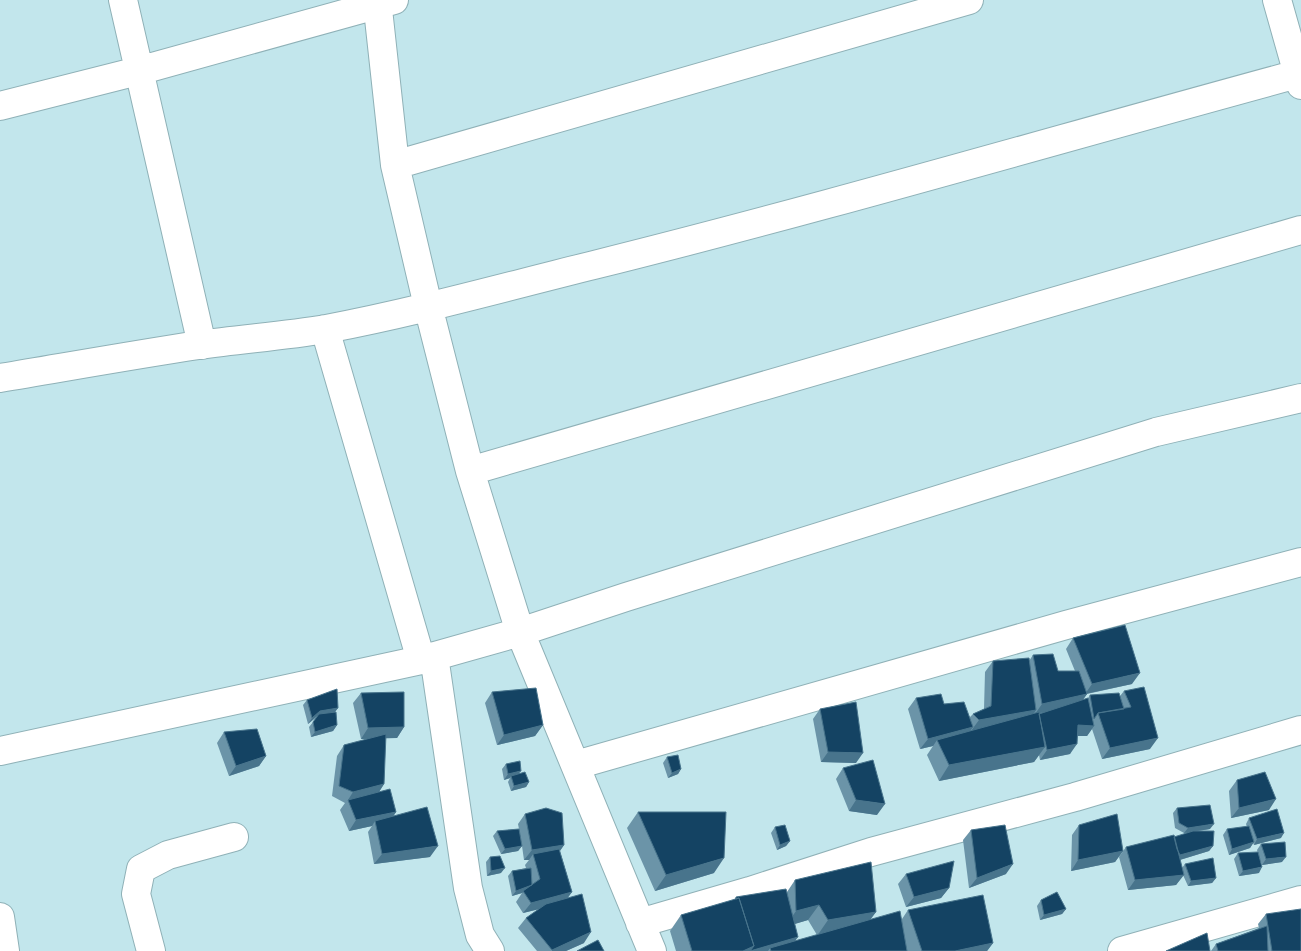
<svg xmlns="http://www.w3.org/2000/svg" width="1301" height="951" viewBox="0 0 1301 951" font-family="Spectral,serif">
<rect width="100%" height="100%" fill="#c2e6ec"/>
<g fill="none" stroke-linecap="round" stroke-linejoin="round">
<g stroke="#8fb1b7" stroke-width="30">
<path id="minor" d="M123,0L202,345
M377,0L395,165L428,306L470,471L520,632L652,951
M1277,0L1301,85
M0,106L138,71L394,0
M395,165L969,0
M325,329L421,660
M0,378C66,367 133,355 199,345C241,339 284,336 326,329C416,312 505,287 594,265C831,206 1065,137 1301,73
M470,471L1301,230
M434,656L468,888L480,935L490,951
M0,751L421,660L520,632L626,597L1156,432L1301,398
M576,765L1066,625L1301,562
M640,923L750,891L871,852L1075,797L1301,730
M151,951L136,894L141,869L168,855L234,837
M1122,951L1301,900"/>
</g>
<g stroke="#8fb1b7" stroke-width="30">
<path id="highway" d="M0,917L5,951"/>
</g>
<use href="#minor" stroke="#fff" stroke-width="28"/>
<use href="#highway" stroke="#fff" stroke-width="28"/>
</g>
<path fill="#6b94a8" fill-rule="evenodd" d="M1073,638L1132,684L1087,694L1083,700L1088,698L1090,695L1120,696L1124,691L1150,749L1102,759L1092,729L1087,736H1077L1070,754L1040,760L1039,755L1034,762L939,781L927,755L933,746L920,749L908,709L916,698L944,704L970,717L973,714L984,709L985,672L993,661H1029L1033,655L1058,671H1075L1066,649Z
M492,692L543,725L535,736L497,745L485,703Z
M361,693L404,727L397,738H385L384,784L379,792L396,812L393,817L430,857L374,864L368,832L372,826L349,831L340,810L345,803L332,796L337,756L344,745L368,739H361L353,703Z
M307,700L338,708L335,712L337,725L333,731L311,737L309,727L318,716L308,724L303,705Z
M820,709L856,763L821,762L813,719Z
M224,732L266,756L259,766L229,776L217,743Z
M667,757L681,769L678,774L668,778L663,763Z
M506,764L518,774L529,782L526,787L511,791L508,782L510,778L504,780L502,769Z
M843,768L877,815L849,811L836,779Z
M1237,780L1269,810L1231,818L1229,791Z
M1177,808L1210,829L1198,831L1213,846L1209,851L1180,860L1182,868L1185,864L1216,878L1212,883L1188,886L1183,875L1176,885L1128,890L1119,857L1126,847L1174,837L1187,833H1184L1175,828L1173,813Z
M638,812L714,873L655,891L627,828Z
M525,814L564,845L560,851L572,892L567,898L584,943L566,951H537L518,928L526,918L539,909L523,913L516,902L522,893L512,896L508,876L512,871L526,868L525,865L529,860H524L522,846L518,851L501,854L493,836L497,831L519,829L518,824Z
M1249,818L1281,838L1254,845L1253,843L1250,848L1229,855L1223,835L1227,829L1247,827L1246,824Z
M1079,825L1123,851L1115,862L1071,871L1072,835Z
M775,827L790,841L786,846L777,850L771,833Z
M971,830L1006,874L969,888L963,840Z
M1261,844L1282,862L1262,865L1257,850Z
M1238,853L1259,873L1239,876L1234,859Z
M490,857L501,873L487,876L486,862Z
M906,874L949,888L941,898L906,907L898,884Z
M795,880L876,912L870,919H902L908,910L993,943L987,951H676L670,931L681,915L734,900L736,897L787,892ZM808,920L817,935L795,941L794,924Z
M1041,900L1066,909L1062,914L1040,920L1037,906Z
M1266,914L1301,951H1211L1216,944L1259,928L1258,924Z"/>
<path fill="#48748c" d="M1140,673L1132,684L1085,694L1092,684Z
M1087,694L1079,705L1035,714L1042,704Z
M338,708L334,713L317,716L308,724L312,718L320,711Z
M1036,710L1029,721L971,731L979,720Z
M337,725L333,731L311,737L315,732Z
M543,725L535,736L497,745L504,735Z
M1078,725L1094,726L1087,736H1070Z
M404,727L397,738L361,739L368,728Z
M973,727L966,737L937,740L933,746L920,749L928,739Z
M1158,738L1150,749L1102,759L1110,748Z
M1077,744L1070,754L1040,760L1047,750Z
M1045,747L1034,762L939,781L949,765Z
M828,752L863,753L856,763L821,762Z
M266,756L259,766L229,776L236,766Z
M681,769L678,774L668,778L672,773Z
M521,771L517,776H511L510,778L504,780L508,774Z
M529,782L526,787L511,791L514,786Z
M384,784L377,795L348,800L353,792Z
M1276,799L1269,810L1231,818L1239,808Z
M856,800L885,804L877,815L849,811Z
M396,812L388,823L375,821L372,826L349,831L356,820Z
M1214,824L1210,829L1184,833L1188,828Z
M1284,833L1281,838L1254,845L1257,839Z
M790,841L786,846L777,850L780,845Z
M1254,842L1250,848L1229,855L1232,849Z
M564,845L557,855L533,854L529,860H524L532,850Z
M438,846L430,857L374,864L382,854Z
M522,846L518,851L501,854L505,849Z
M1213,846L1209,851L1176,861L1180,855Z
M1123,851L1115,862L1071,871L1078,860Z
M1286,857L1282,862L1262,865L1266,859Z
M724,858L714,873L655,891L666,875Z
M1013,864L1006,874L969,888L977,878Z
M1262,867L1259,873L1239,876L1243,871Z
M505,868L501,873L487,876L491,871Z
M1184,875L1176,885L1128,890L1135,880Z
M1216,878L1212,883L1188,886L1191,881Z
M532,885L522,893L512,896L516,891Z
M949,888L941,898L906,907L914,897Z
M572,892L564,903L523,913L531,903Z
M819,905L808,920L785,927L796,911Z
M1066,909L1062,914L1040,920L1044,915Z
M876,912L865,927L817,936L828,920Z
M591,932L584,943L566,951H552V950Z
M798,937L790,948H770L768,951H751Z
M993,943L987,951H955Z
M754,946L750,951H743Z"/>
<path fill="#144363" stroke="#48748c" d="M1125,625L1140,673L1092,684L1073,638Z
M1053,654L1058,671H1079L1087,694L1042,704L1033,655Z
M1029,658L1036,710L979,720L973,714L991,706L993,661Z
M1144,687L1158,738L1110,748L1098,713L1131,707L1124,691Z
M536,688L543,725L504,735L492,692Z
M337,689L338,708L320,711L312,718L307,700Z
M404,692V727L368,728L361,693Z
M1119,693L1124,709L1098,713L1094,719L1090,695Z
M941,694L944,704L964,702L973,727L928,739L916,698Z
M1088,698L1094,726L1078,725L1077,744L1047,750L1039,714Z
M856,702L863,753L828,752L820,709Z
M336,712L337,725L315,732L313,722L319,714Z
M1039,712L1045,747L949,765L937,740Z
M257,729L266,756L236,766L224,732Z
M386,734L384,784L353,792L339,786L344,745Z
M678,755L681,769L672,773L667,757Z
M873,760L885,804L856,800L843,768Z
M520,761L521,771L508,774L506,764Z
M525,772L529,782L514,786L511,776Z
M1265,772L1276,799L1239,808L1237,780Z
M390,789L396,812L356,820L348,800Z
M1210,805L1214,824L1188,828L1179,823L1177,808Z
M427,807L438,846L382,854L375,821Z
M546,808L562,813L564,845L532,850L525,814Z
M1277,809L1284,833L1257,839L1249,818Z
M638,812H726L724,858L666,875Z
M1117,814L1123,851L1078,860L1079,825Z
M785,825L790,841L780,845L775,827Z
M1005,825L1013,864L977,878L971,830Z
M1249,826L1254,842L1232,849L1227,829Z
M519,829L522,846L505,849L497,831Z
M1193,831H1214L1213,846L1180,855L1177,849L1174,837Z
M1174,835L1184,875L1135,880L1126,847Z
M1285,842L1286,857L1266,859L1261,844Z
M559,849L572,892L531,903L523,891L540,879L533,854Z
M1258,852L1262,867L1243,871L1238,853Z
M500,856L505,868L491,871L490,857Z
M1213,858L1216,878L1191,881L1185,864Z
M954,861L949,888L914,897L906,874Z
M871,862L876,912L828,920L819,905L796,911L795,880Z
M531,868L532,885L516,891L512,871Z
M786,889L798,937L750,951L754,946L739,898L736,899V897Z
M1057,892L1066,909L1044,915L1041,900Z
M582,894L591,932L552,950L526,918L546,904Z
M983,895L993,943L955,951H922L908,910Z
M739,898L754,946L743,951H692L681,915Z
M1301,909V951H1272L1266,914Z
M900,911L907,951H771L770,948Z
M1267,926L1268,951H1218L1216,944Z
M1207,933L1210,951H1166Z
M598,940L604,951H577Z"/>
</svg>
